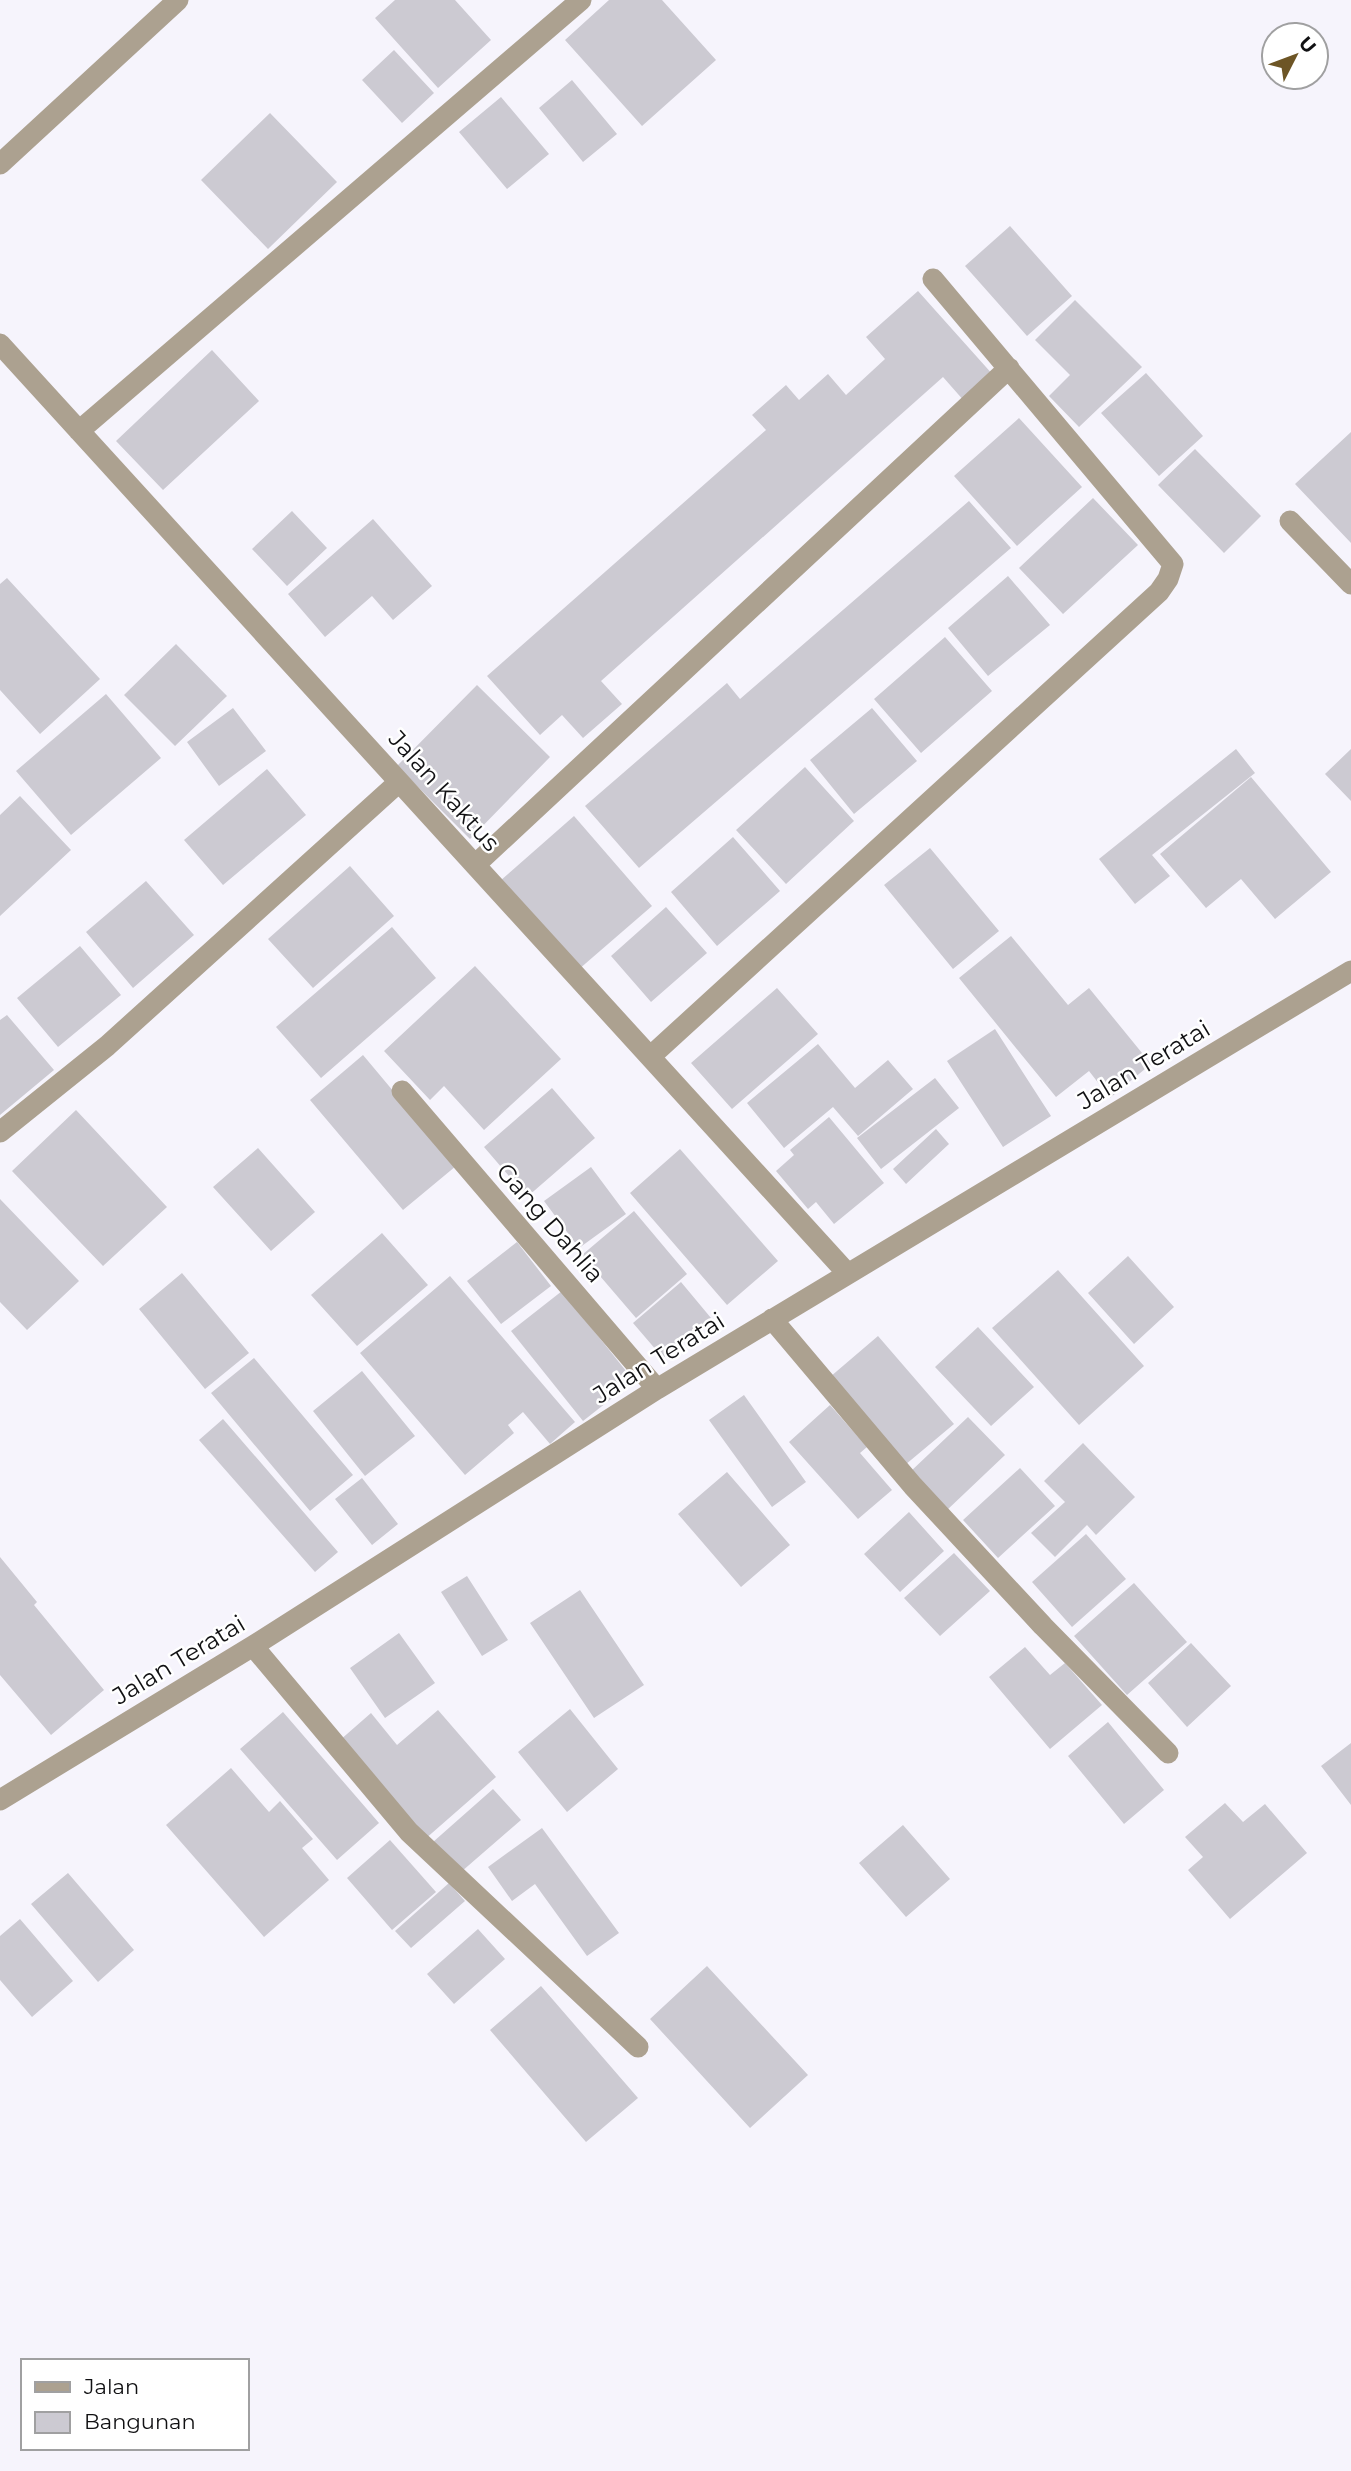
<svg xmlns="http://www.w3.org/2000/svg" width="1351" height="2471" viewBox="0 0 1351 2471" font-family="Montserrat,sans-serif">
<rect width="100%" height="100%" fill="#f6f4fc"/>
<path fill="#cccad2" d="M395,0H455L491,40L438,88L375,18Z
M609,0H662L716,60L642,126L565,40Z
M394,50L434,93L402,123L362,80Z
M572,80L617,134L583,162L539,108Z
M501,97L549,154L507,189L459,132Z
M270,113L337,182L268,249L201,180Z
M1010,226L1072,296L1027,336L965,266Z
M918,291L994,376L965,402L943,377L601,681L622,704L583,738L562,715L540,735L487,676L766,430L752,415L786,385L799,400L828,374L846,395L885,359L866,337Z
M1075,300L1142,367L1079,427L1049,396L1070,375L1035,340Z
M212,350L259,401L163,490L116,441Z
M1146,373L1203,436L1159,476L1101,413Z
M1019,418L1082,487L1017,546L954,476Z
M1351,432V543L1295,484Z
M1195,449L1261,516L1224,553L1158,485Z
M1093,498L1138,545L1063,614L1019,568Z
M969,501L1011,548L639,868L585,806L727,683L740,699Z
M292,511L327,548L287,586L252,549Z
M373,519L432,586L393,620L372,596L325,637L288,594Z
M1008,576L1050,625L988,676L948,628Z
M7,578L100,679L40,734L0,690V584Z
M945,637L992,691L921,753L874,699Z
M176,644L227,696L175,746L124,695Z
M477,685L550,757L470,839L397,766Z
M106,694L161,758L71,835L16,771Z
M233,708L266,751L219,786L187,742Z
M872,708L917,761L854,814L810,760Z
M1236,749L1255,773L1152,855L1170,876L1135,904L1099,859Z
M1351,749V801L1325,774Z
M805,767L854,821L786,884L736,830Z
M267,769L306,815L223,885L184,840Z
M1251,777L1331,872L1275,919L1241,879L1206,908L1160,854Z
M20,796L71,850L0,916V815Z
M574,816L652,906L578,970L500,881Z
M733,837L780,891L717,946L671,892Z
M930,848L999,931L953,969L884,885Z
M350,866L394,916L313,988L268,939Z
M146,881L194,935L133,988L86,932Z
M666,907L707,953L651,1002L611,956Z
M392,927L436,978L321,1078L276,1027Z
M1011,936L1068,1005L1089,988L1151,1064L1110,1098L1089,1071L1056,1097L959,978Z
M80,946L121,995L58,1047L17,998Z
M475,966L561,1059L484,1130L444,1086L430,1100L384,1051Z
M777,988L818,1034L732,1109L691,1063Z
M7,1015L54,1070L0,1115V1020Z
M995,1029L1051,1116L1003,1147L947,1061Z
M818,1044L855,1088L888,1060L913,1089L858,1136L833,1107L784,1148L747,1103Z
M363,1055L456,1166L403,1210L310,1100Z
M935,1078L959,1108L881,1169L857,1138Z
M552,1088L595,1138L527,1197L484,1147Z
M76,1110L167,1207L103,1266L12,1171Z
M829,1117L884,1183L834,1224L816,1202L808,1209L776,1171L794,1155L790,1150Z
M936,1129L949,1144L906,1184L893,1169Z
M258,1148L315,1212L271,1251L213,1187Z
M680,1149L778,1261L727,1305L630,1193Z
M591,1167L626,1214L579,1248L544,1201Z
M0,1199L79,1281L27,1330L0,1302Z
M634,1211L687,1274L636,1318L582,1255Z
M382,1233L428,1285L357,1346L311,1295Z
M517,1242L551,1286L501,1324L467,1281Z
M1128,1256L1174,1307L1134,1344L1088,1293Z
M1058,1270L1144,1366L1079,1425L992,1328Z
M182,1273L249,1353L205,1389L139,1309Z
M450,1276L575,1422L550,1444L523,1412L508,1425L514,1433L465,1475L360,1353Z
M681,1282L711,1318L663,1358L633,1323Z
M562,1291L634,1381L583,1421L511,1331Z
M978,1327L1034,1387L991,1426L935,1367Z
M878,1336L954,1424L905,1465L830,1377Z
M254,1358L353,1475L310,1511L211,1393Z
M362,1371L415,1436L365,1476L313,1411Z
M744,1395L806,1482L772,1507L709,1420Z
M830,1405L867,1447L860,1453L892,1490L858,1519L789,1442Z
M968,1417L1005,1455L946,1511L909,1473Z
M223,1419L338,1552L315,1572L199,1440Z
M1083,1443L1135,1497L1096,1535L1087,1525L1055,1557L1031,1533L1065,1502L1044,1481Z
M1020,1468L1055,1506L998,1558L963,1520Z
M727,1472L790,1545L741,1587L678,1514Z
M362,1478L398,1524L372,1545L335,1499Z
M909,1512L944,1551L900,1592L864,1554Z
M1086,1534L1126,1579L1072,1627L1032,1582Z
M954,1553L990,1591L940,1636L904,1598Z
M0,1557L37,1602L34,1605L104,1690L51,1735L0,1675Z
M467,1576L508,1640L482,1656L441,1592Z
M1134,1583L1187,1642L1127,1695L1074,1636Z
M580,1590L644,1685L594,1718L530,1623Z
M399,1633L435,1683L385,1718L350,1668Z
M1191,1643L1231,1686L1187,1727L1148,1683Z
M1025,1647L1050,1675L1065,1663L1102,1705L1050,1749L989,1677Z
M570,1709L618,1769L567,1812L518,1752Z
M438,1710L496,1777L424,1840L339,1741L371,1713L397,1745Z
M283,1712L379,1823L337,1860L240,1749Z
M1108,1722L1164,1790L1124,1824L1068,1756Z
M1351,1743V1805L1321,1766Z
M231,1768L269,1812L280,1801L313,1839L302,1848L329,1880L264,1937L166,1825Z
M493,1789L521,1820L461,1872L433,1842Z
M1225,1803L1243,1822L1265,1804L1307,1853L1230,1919L1188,1870L1203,1857L1185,1837Z
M903,1825L950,1879L906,1917L859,1863Z
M542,1828L619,1933L587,1956L535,1884L512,1901L488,1867Z
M390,1840L436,1892L392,1930L347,1878Z
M68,1873L134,1950L98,1982L31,1904Z
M449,1883L465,1901L411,1948L395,1931Z
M20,1919L73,1981L32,2017L0,1980V1936Z
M478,1929L505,1959L454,2004L427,1974Z
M707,1966L808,2075L750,2128L650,2019Z
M541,1986L638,2098L586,2142L490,2030Z"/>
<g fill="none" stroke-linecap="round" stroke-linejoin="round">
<path stroke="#aca190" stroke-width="21" d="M0,164L178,0
M0,344L848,1274
M79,431L581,0
M1290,521L1351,584
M475,865L1009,368
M651,1056L1159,592L1168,579L1173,564L933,279
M402,1091L657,1389
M0,1132L107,1046L399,782
M772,1319L913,1486L1043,1626L1168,1753
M253,1646L409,1832L638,2047
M0,1800L253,1646L657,1389L1351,971"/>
</g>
<g text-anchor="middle" stroke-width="5" stroke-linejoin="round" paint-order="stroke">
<g font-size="24" fill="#111113" stroke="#fff">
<text transform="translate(444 791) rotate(48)" y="8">Jalan Kaktus</text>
<text transform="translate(1144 1065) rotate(-31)" y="8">Jalan Teratai</text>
<text transform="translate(550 1223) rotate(49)" y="8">Gang Dahlia</text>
<text transform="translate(659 1358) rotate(-32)" y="8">Jalan Teratai</text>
<text transform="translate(179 1660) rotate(-31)" y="8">Jalan Teratai</text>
</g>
</g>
<rect x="21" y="2359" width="228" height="91" fill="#ffffff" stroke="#a0a0a1" stroke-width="2"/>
<rect x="35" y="2382" width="35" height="10" fill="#aca190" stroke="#a0a0a1" stroke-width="2"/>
<text x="84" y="2394" font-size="21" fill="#111113">Jalan</text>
<rect x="35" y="2412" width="35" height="21" fill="#cccad2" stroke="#a0a0a1" stroke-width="2"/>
<text x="84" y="2429" font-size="21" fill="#111113">Bangunan</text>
<g transform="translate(1295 56) rotate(48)"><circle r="33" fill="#ffffff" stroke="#a0a0a1" stroke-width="2"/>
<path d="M0-5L12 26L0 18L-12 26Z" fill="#6d5525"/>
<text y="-10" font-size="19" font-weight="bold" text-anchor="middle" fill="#111113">U</text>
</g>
</svg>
